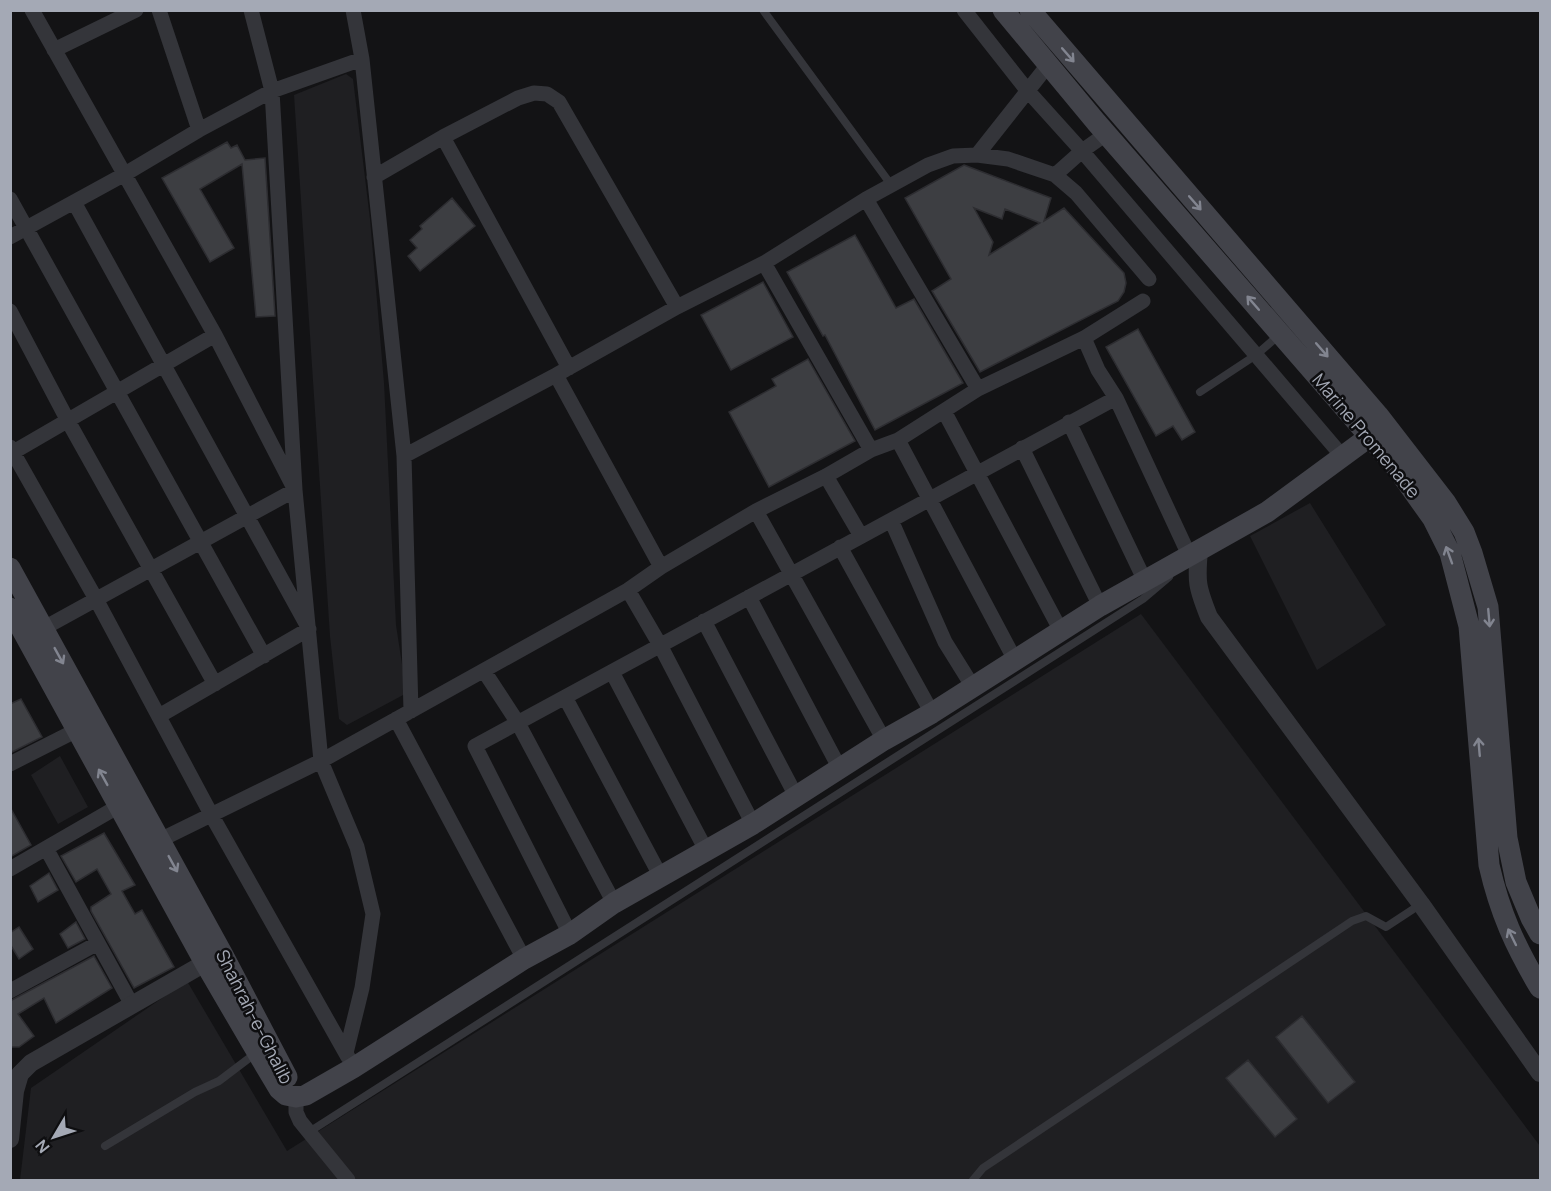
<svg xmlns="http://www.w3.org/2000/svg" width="1551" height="1191" viewBox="0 0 1551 1191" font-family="Manrope,sans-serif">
<rect width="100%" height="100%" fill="#131315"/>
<path fill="#1f1f22" d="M346,74L353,79L370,219L384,383L396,625L406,690L405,694L347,725L339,719L330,636L294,95Z
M1310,503L1386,625L1317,670L1250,536Z
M1141,614L1540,1146V1180H20L31,1088L187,981L287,1151Z
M60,756L88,807L58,824L31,775Z"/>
<path fill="#3d3e42" stroke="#2d2d31" stroke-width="1.5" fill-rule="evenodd" d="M227,142L231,148L237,145L245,160L265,158L275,316L256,317L242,164L200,189L234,248L210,262L162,178Z
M964,165L1051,198L1044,221L1064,208L1124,273L1126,283L1124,292L1118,301L980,372L932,291L951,279L905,198ZM974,208L1002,219L1005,209L1040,223L989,255L993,242Z
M452,198L475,226L420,271L408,256L417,248L410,240L422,229L420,226Z
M855,235L896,308L914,299L963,383L875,430L825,335L823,336L787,272Z
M763,282L793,337L731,370L701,315Z
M1138,329L1195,432L1182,440L1173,426L1156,436L1106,347Z
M808,359L855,441L769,487L729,412L776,386L772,379Z
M21,699L42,737L10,753V704Z
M10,807L31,845L10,857Z
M104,833L135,885L122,891L135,914L142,910L174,967L134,988L91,911V907L111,894L97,869L76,882L61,856Z
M49,873L58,890L38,902L30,886Z
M76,922L85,939L68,948L60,934Z
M19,927L33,949L19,959L10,944V933Z
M94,956L112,988L56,1023L44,998L18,1014L34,1036L19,1047H10V1001Z
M1302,1016L1355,1082L1328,1103L1276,1037Z
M1248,1060L1297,1119L1275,1137L1226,1078Z"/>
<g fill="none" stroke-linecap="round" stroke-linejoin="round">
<path stroke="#34353a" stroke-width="8" d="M763,10L892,186
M1200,392L1256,355L1279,335
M309,1132L1143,599L1169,577
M105,1146L195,1092L219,1081L256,1053
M973,1180L983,1168L1352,921L1366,916L1386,927L1421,904"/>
<path stroke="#34353a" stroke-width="15" d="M32,10L215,335L295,490L44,628
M159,10L199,130
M251,10L272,91L295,490L321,761L357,847L373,914L362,988L346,1053
M353,10L362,59L404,456L411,711
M964,10L1027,90L1082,151L1343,457
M54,50L136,10
M443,137L569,368
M977,155L1048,65
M1055,175L1082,151L1106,134
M374,177L443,137L518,98L534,93L547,94L559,102L677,307
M10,199L264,656
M866,199L978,389
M74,202L309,629L159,716
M10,237L125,174L199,130L272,91L362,59
M764,263L871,450
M10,311L68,421L215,684
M1084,338L1098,370L1116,398L1189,555
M556,375L661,567
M944,411L1061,631
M1069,422L1145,581
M898,440L1015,660
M10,447L96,599L212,816L348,1057
M1022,448L1100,606
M10,454L215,335
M404,456L556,375L677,307L764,263L866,199L928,165L953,156L977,155L1008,159L1055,175L1076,193L1149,279
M826,476L861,536
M756,511L884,740
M891,520L945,642L973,687
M840,547L932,713
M628,590L660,645L753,824
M749,597L840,769
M704,621L796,796
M484,671L518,723L614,903
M612,672L707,852
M565,697L661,877
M396,719L524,959
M10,764L77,730
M160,840L321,761L628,590L661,567L756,511L826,476L871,450L898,440L978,389L1084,338L1143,301
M46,848L132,1005
M10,869L119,806
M570,934L475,746L1116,398
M10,991L98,943
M296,1097V1112L300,1121L348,1180"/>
<path stroke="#34353a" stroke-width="18" d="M1199,550C1196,582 1197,587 1209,617L1421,904L1540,1073
M10,1139L15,1091L20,1074L31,1063L205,963"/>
<path stroke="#42434a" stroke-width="21" d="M1003,10L1096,122L1396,467L1433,519L1450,553L1469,626L1489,865C1500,913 1515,946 1540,988
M1030,10L1378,415L1446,503L1464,532L1472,553L1488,607L1507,838L1516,882L1531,918L1540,934
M10,568L223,955L287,1077
M10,608L205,963L257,1052L279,1089L286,1095L296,1097L306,1095L353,1068L524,959L570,934L614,903L753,824L884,740L932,713L1100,606L1267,512L1369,437"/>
</g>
<defs><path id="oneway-shaft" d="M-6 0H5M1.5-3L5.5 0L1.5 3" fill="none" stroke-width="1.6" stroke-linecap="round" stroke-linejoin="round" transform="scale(1.5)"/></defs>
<g stroke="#828590">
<use href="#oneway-shaft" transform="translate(1068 55) rotate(49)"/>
<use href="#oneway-shaft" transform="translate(1195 203) rotate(49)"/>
<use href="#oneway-shaft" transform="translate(1253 303) rotate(-131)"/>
<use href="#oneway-shaft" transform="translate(1322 350) rotate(49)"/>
<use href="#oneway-shaft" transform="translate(1449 555) rotate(-110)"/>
<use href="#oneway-shaft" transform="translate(1489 618) rotate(85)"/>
<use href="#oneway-shaft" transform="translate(59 656) rotate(61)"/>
<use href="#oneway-shaft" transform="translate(1479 747) rotate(-95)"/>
<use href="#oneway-shaft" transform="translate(103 777) rotate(-119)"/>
<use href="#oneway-shaft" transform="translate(173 864) rotate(61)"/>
<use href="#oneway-shaft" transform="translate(1512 937) rotate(-116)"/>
</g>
<g text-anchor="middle" stroke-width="5" stroke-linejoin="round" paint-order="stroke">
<g font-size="18" fill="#a4a9b5" stroke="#0e0e10">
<text transform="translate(1366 436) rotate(50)" y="6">Marine Promenade</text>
<text transform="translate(254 1017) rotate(63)" y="6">Shahrah-e-Ghalib</text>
</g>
</g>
<rect width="1551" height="1191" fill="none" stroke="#a4a9b5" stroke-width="24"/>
<g transform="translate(54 1137) rotate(231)" stroke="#0e0e10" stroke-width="4.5" paint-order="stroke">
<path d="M0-4.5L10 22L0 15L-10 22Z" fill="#a4a9b5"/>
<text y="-9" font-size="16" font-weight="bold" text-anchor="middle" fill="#a4a9b5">N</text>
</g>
</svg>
